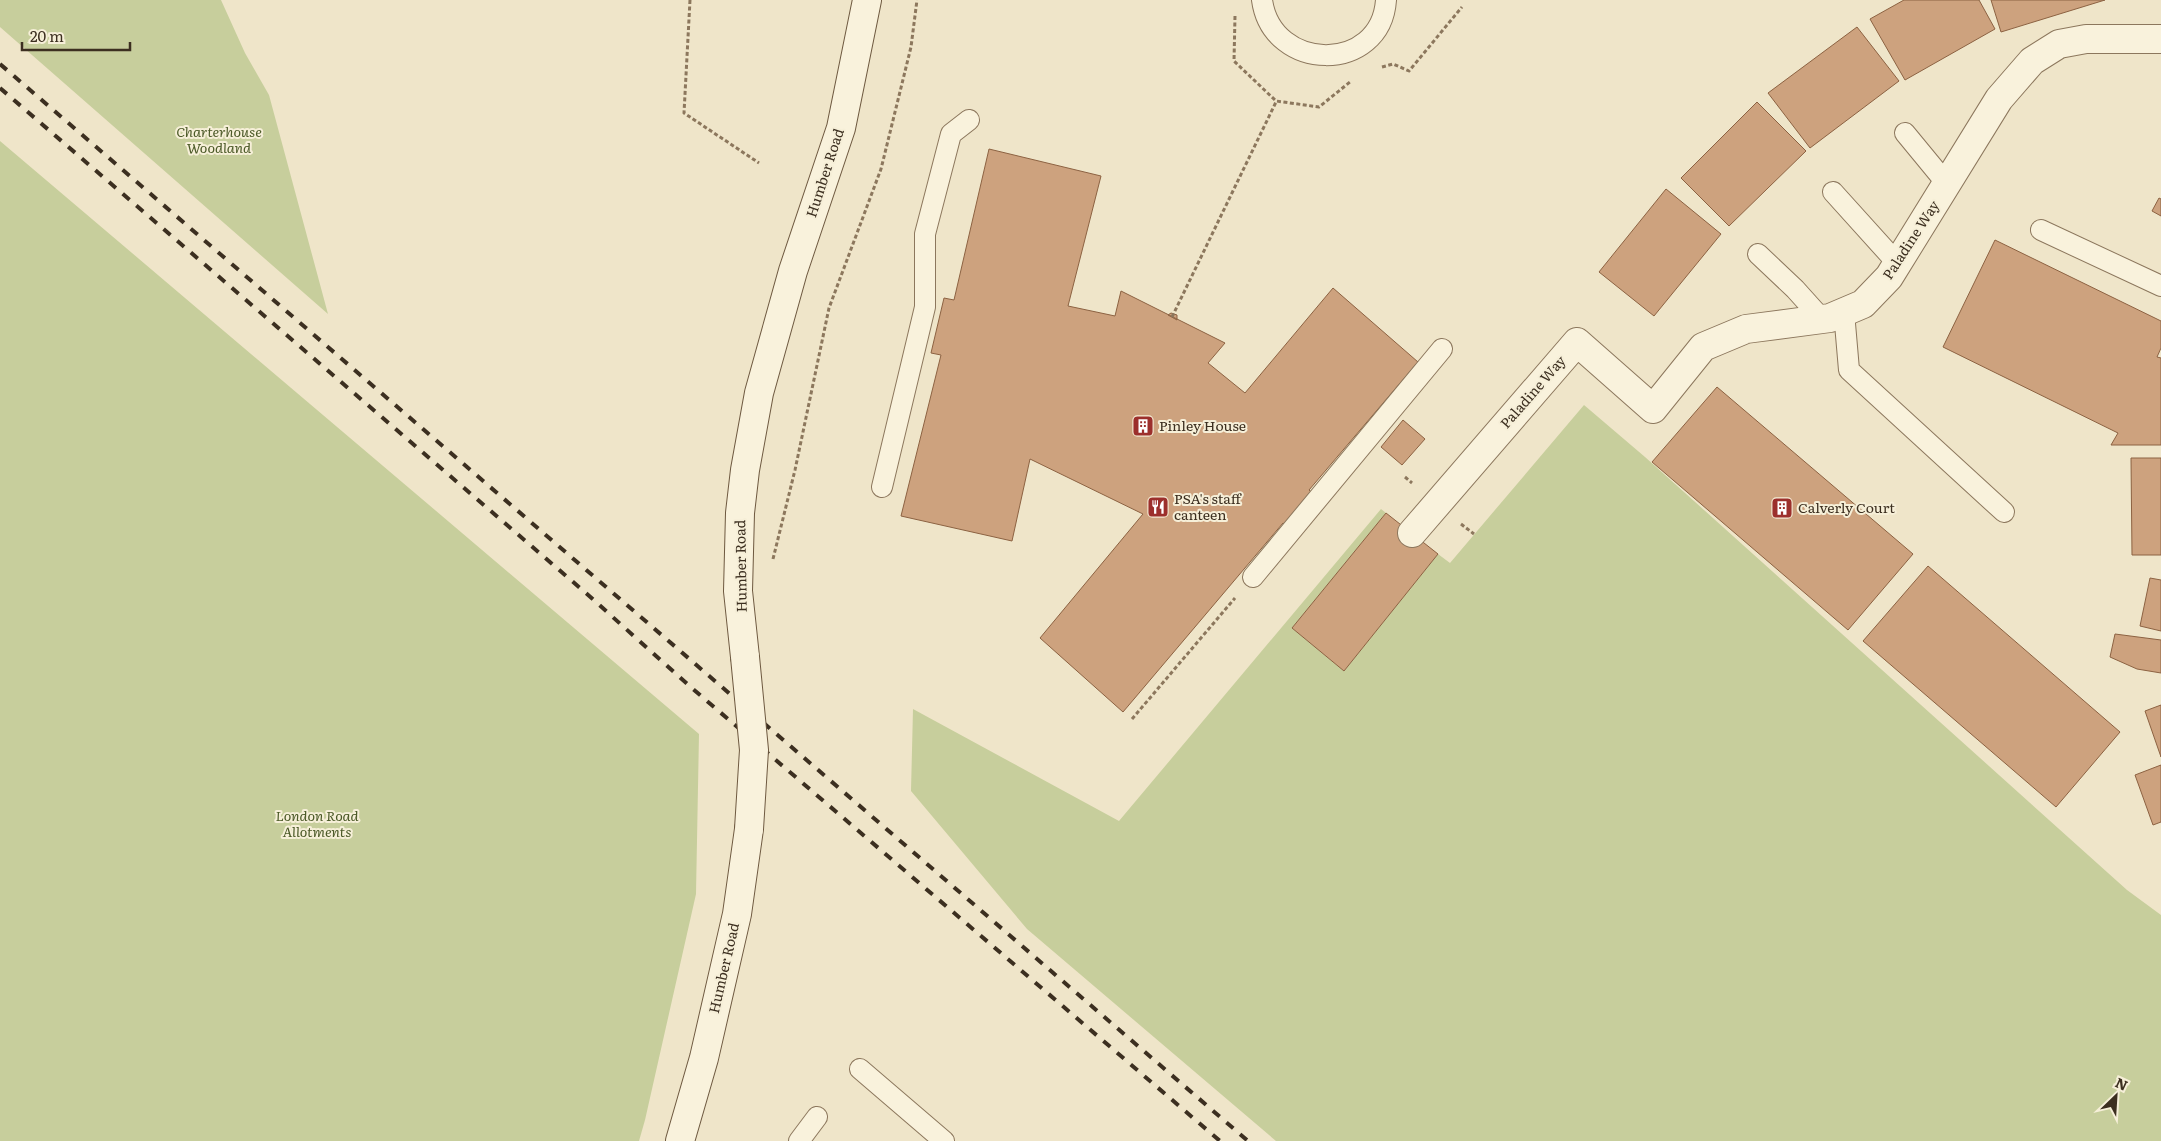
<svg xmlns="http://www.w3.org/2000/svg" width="2161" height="1141" viewBox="0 0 2161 1141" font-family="Literata,serif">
<rect width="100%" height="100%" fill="#efe5c9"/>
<path fill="#c7ce9c" d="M0,0H221L245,53L269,95L328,314L0,27Z
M0,141L699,734L696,894L645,1120L639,1141H0Z
M1584,405L1645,457L2127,890L2161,915V1141H1276L1027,929L911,791L913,709L1119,821L1381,509L1386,513L1292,628L1344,671L1438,554L1450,563Z"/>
<path fill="#cda27e" stroke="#8c6242" d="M1904,0H1979L1995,29L1905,80L1870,19Z
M1991,0H2105L2001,32Z
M1857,27L1899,81L1810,148L1768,93Z
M1757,102L1806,151L1729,226L1681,178Z
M989,149L1101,176L1068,306L1115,316L1121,291L1225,343L1208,363L1245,393L1333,288L1418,362L1309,490L1318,498L1291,529L1283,523L1123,712L1040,638L1143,514L1030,459L1012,541L901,516L941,355L931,353L944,298L954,300Z
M1666,189L1721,234L1654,316L1599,272Z
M2159,198L2161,199V216L2152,211Z
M1995,240L2161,321V348L2157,357L2161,358V445H2111L2118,433L1943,347Z
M1171,313L1177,315V320L1168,315Z
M1717,387L1913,554L1848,630L1652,462Z
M1403,420L1425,439L1402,465L1381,447Z
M2131,458H2161V555H2132Z
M1386,513L1438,554L1344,671L1292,628Z
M1928,566L2120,732L2056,807L1863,641Z
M2150,578L2161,580V631L2140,626Z
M2115,634L2161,640V673L2137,669L2110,657Z
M2161,705V757L2145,711Z
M2161,765V822L2153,825L2135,775Z"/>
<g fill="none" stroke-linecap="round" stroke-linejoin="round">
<g stroke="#8c775d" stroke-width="22">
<path id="service" d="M1262,0C1272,73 1381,74 1386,0
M1905,133L1947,184
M1833,192L1898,264
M2041,230L2161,286
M1758,254L1795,289L1822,319
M1844,312L1849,370L2004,512
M882,487L925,307V234L951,134L969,120
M1253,577L1442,349
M860,1069L944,1141
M799,1141L817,1117"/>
</g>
<g stroke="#8c775d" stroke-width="30">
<path id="minor" d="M1412,533L1577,342L1653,409L1703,347L1746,329L1830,318L1863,304L1889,277L1999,99L2032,61L2059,44L2086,39H2161"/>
</g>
<g stroke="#6e5940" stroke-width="30">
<path id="secondary" d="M745,657L738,591L740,513L745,470L759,393L793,271L841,128L867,0
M680,1141L704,1058L737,914L749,829"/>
</g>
<path stroke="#8c775d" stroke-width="3" stroke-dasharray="4 2.5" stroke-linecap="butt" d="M690,0L684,113L759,163
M1235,16L1234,61L1276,101L1319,107L1350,82
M1382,67L1393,64L1409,71L1462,7
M1172,317L1276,102
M1405,477L1412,483
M1461,524L1474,534
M773,559L795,470L829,308L881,169L911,47L917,0
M1132,719L1235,598"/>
<use href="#service" stroke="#f9f2dc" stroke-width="20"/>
<use href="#minor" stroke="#f9f2dc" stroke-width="28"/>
<use href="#secondary" stroke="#f9f2dc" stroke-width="28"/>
<path stroke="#3c2f20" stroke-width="4" stroke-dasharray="9 9" stroke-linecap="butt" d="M0,64L1248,1141
M0,88L587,594L693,689L1220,1141"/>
<g stroke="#6e5940" stroke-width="30" stroke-linecap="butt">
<path id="secondary-bridge" d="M745,657L754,750L749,829"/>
</g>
<use href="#secondary-bridge" stroke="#f9f2dc" stroke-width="28"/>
</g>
<defs>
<g id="building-square" transform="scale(1.125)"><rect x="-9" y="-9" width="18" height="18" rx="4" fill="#9c2f2c" stroke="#f6efd8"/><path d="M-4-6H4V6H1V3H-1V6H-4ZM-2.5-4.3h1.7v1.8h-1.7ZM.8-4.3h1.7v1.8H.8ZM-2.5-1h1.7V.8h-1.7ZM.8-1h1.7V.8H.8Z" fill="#fff"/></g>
<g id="restaurant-square" transform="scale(1.125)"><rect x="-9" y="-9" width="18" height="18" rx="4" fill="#9c2f2c" stroke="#f6efd8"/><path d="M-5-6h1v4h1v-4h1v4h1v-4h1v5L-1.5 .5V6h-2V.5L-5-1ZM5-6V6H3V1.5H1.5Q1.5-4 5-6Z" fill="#fff"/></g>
</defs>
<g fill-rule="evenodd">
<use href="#building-square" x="1143" y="426"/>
<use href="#restaurant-square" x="1158" y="507"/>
<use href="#building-square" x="1782" y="508"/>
</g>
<g text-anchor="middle" stroke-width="4" stroke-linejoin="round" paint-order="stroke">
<g font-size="14" font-style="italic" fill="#4b5927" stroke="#f6efd8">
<text x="219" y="137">Charterhouse<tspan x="219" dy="16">Woodland</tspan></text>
<text x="317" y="821">London Road<tspan x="317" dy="16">Allotments</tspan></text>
</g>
<g font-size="14" fill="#3c2f20" stroke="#f6efd8">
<text transform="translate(825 173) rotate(-72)" y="5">Humber Road</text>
<text transform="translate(1911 240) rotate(-57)" y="5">Paladine Way</text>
<text transform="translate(1533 392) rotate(-49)" y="5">Paladine Way</text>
<text transform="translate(741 566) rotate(-91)" y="5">Humber Road</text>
<text transform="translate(724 968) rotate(-77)" y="5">Humber Road</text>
</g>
<g font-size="14" fill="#3c2f20" stroke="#f6efd8" text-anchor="start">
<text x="1159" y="431">Pinley House</text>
<text x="1174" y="504">PSA's staff<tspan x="1174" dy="16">canteen</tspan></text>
<text x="1798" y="513">Calverly Court</text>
</g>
</g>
<g transform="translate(2116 1096) rotate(25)" stroke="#f6efd8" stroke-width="4" paint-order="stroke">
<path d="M0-4L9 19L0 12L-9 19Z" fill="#3c2f20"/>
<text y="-8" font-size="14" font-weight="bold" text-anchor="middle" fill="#3c2f20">N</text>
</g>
<path d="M22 42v8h108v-8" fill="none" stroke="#3c2f20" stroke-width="2.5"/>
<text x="30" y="42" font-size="15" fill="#3c2f20" stroke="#f6efd8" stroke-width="4" paint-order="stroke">20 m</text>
</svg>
